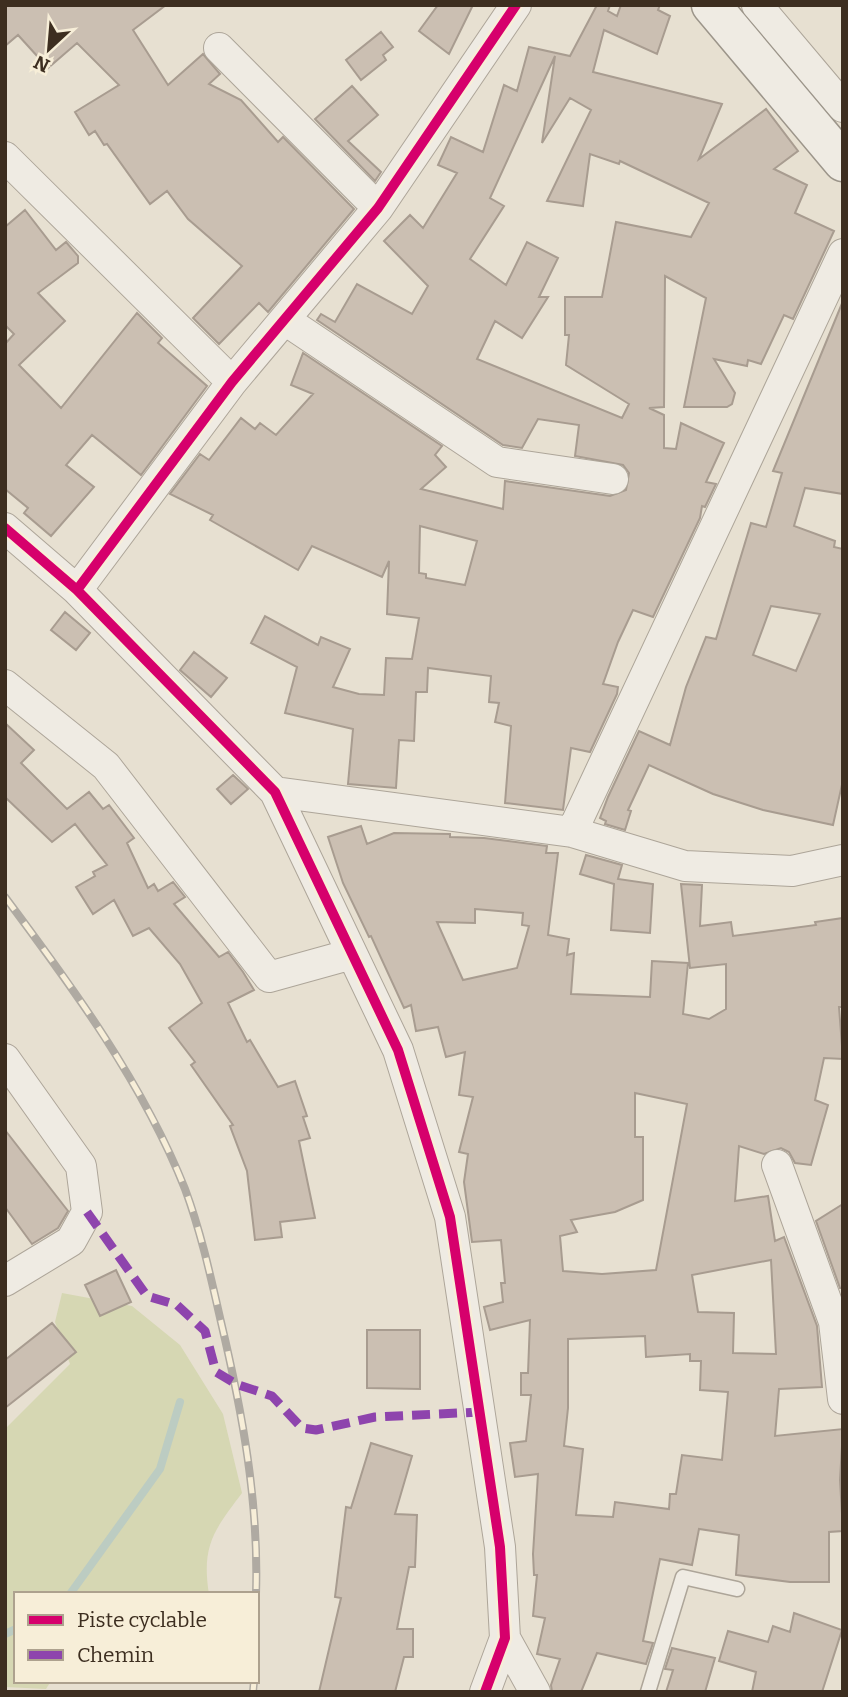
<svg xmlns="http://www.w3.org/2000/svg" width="848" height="1697" viewBox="0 0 848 1697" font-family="Bitter,serif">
<rect width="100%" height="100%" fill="#e7e0d1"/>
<path fill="#d6d7b3" d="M62,1293L132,1306L180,1345L223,1414L242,1493C215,1529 201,1545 209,1594H16V1681H51L46,1689L5,1687V1429L70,1364L55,1322Z"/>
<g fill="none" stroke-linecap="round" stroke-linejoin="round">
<path stroke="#bcccc2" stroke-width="8" d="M70,1594L160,1469L180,1402
M5,1634L16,1629"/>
</g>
<path fill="#cbbfb2" stroke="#a89c90" stroke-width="2" fill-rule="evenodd" d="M5,5H166L133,30L168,85L203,54L220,74L209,84L241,100L278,142L283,137L354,209L268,312L259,303L219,344L193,318L242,266L188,219L167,191L150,204L107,144L104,145L95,131L89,135L75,112L119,85L77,43L48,68L18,35L5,46Z
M438,5H473L449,54L419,31Z
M597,5H610L608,11L617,16L621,5H660L658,10L670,16L657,54L604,30L593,72L722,104L699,159L766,109L798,151L774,169L807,185L795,213L834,231L793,319L784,315L761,364L748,360L747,366L714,359L735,393L732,404L727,407H684L706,298L665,276L664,407L649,408L664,415V448L676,449L681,423L724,443L706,482L716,484L705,507L702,506L700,518L653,617L633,610L618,642L603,684L618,687L617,694L590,752L571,748L563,810L505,803L511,726L495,722L499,703L489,702L491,676L428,668L427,692H416L414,741L399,740L396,788L348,784L353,729L285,713L297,667L251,643L265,616L318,645L321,637L350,649L333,687L359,694L384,695L386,658L412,659L419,618L387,614L389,561L382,577L312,546L298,570L210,520L213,515L170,494L200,454L209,460L241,418L255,429L260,423L276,435L313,394L291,385L303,353L442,446L435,455L446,467L421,489L503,509L505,481L610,496L626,490L629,473L623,465L575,456L579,425L538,419L522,448L503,445L317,320L321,314L335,322L357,284L412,314L428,286L384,241L410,215L423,228L457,173L438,165L451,137L483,152L504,85L517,91L529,47L570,56ZM555,56L542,143L570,98L591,110L547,201L583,206L590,154L619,164L620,161L709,203L691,237L616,222L602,297H565V335H569L566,365L629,404L622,418L477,359L495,321L522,338L548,297H539L558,258L527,242L506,285L470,259L504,206L490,198ZM420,526L477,541L465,585L426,578V574L419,573Z
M381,32L393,47L383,55L386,60L361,80L346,60Z
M352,86L378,115L348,141L381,172L375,181L315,119Z
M25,210L56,250L66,242L78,256V263L38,293L65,321L19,365L61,408L137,313L162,338L158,343L207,386L141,475L92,435L66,465L94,487L51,536L24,513L28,508L5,489V344L14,334L5,325V227Z
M843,301V494L805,488L794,526L835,541L834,547L843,549V780L833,825L763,810L713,794L649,765L628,810L631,811L625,830L605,824L606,821L600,818L608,797L639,731L670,745L686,687L706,637L716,639L751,523L766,527L782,473L773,471ZM771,606L820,614L796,671L753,655Z
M65,612L90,633L76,650L51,630Z
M194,652L227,678L211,697L180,670Z
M5,723L34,750L21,763L67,809L89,792L103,809L109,805L134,838L127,843L148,888L154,884L158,891L173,882L185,897L174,904L219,957L228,952L243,972L254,990L228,1003L247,1042L250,1040L278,1087L295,1081L307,1116L303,1117L310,1138L299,1141L315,1218L280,1222L282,1237L255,1240L247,1171L230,1126L233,1125L191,1065L195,1062L169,1028L202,1003L180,964L149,928L133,936L114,900L93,914L76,887L95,876L93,872L107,865L75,824L52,842L5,797Z
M233,775L248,789L231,804L217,789Z
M361,826L367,844L394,833L450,834V837L484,838L547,846L546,853H558L548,935L569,939L567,955L574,953L571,994L650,997L652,961L688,963L683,1014L709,1019L726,1009V964L690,968L681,884L702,885L700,926L731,922L733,936L816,925L815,922L843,918V1007H839L843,1059L824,1058L815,1100L828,1105L811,1165L795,1163L789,1152L781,1148L764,1154L739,1146L735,1201L768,1196L775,1241L784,1237L817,1326L822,1387L779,1389L775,1436L843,1429L840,1480L843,1531L829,1532V1582H790L736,1575L739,1535L699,1529L692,1565L660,1559L643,1641L653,1643L646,1664L597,1653L581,1692H552L551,1685L560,1659L537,1654L545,1618L533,1616L537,1575H534L533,1554L538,1474L515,1477L510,1443L526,1441L531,1395H521V1373H528L530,1320L490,1330L484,1307L503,1302L501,1283H505L501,1240L472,1242L464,1182L468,1154L459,1152L473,1097L459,1095L465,1052L446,1057L438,1027L416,1031L411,1005L404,1008L371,936L369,937L343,883L328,837ZM475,909L523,913L522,925L529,926L517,968L463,980L437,922L475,923ZM635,1093L687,1104L656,1270L602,1274L563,1271L560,1236L577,1232L571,1220L615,1212L643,1200V1137H635ZM771,1260L776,1354L733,1353L734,1313L698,1312L692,1275ZM645,1336L646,1357L690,1354V1361H701L700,1390L728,1392L722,1460L682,1455L676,1494H670L669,1509L615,1502L613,1517L576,1515L583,1449L564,1446L568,1408V1339Z
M586,855L622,865L618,879L653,884L650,933L611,930L614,884L580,874Z
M5,1130L68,1211L58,1228L32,1244L5,1207Z
M843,1204V1288H840L816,1221Z
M116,1270L131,1302L100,1316L85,1285Z
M52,1323L76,1352L5,1408V1360Z
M367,1330H420V1389L367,1388Z
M371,1443L412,1456L395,1514L417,1515L415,1567H409L397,1629H413V1657H404L395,1692H319L341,1598L335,1597L346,1507L351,1508Z
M794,1613L842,1630L822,1692H752L756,1672L719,1661L728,1631L768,1642L773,1626L790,1632Z
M672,1648L715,1658L705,1692H666L673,1670L665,1669Z"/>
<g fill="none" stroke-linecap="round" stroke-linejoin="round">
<g stroke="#ada599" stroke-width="17">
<path id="lane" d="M648,1692L683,1577L737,1589"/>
</g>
<g stroke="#ada599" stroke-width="32">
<path id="street" d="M757,5L843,107
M219,48L378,208
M5,157L232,382
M285,320L497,462L613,479
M5,528L77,590L275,792L398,1050L450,1217L500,1547L505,1638L485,1692
M77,590L232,382L378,208L516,5
M5,685L106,766L269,977L352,954
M275,792L572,832L685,866L792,871L843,860
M572,832L843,254
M5,1059L81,1166L87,1212L71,1241L5,1281
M777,1165L834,1322L843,1399
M505,1638L535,1692"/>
</g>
<g stroke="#9c958a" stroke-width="41">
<path id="secondary" d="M711,5L843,162"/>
</g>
<use href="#lane" stroke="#efebe3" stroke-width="14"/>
<use href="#street" stroke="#efebe3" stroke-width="30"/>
<use href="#secondary" stroke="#efebe3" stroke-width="38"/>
<g stroke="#afaaa2" stroke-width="8">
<path id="rail" d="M5,897C73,988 143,1083 185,1189C201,1232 211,1278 221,1322C242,1411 259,1502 256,1594
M253,1692L254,1681"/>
</g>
<use href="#rail" stroke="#f7eed8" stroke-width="5" stroke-dasharray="16" stroke-linecap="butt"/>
<path stroke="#8e44ad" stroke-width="9" stroke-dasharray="18 9" stroke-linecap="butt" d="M87,1212L147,1296L177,1305L205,1331L216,1372L236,1384L272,1396L302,1428L316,1430L375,1417L480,1412"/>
<g stroke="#f7eed8" stroke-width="15">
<path id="cycleway" d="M5,528L77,590L275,792L398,1050L450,1217L500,1547L505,1638L485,1692
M77,590L232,382L378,208L516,5"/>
</g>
<use href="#cycleway" stroke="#d6006c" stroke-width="10"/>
</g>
<rect width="848" height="1697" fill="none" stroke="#3d2e20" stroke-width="14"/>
<rect x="14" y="1592" width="245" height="91" fill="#f7eed8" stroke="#ada18e" stroke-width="2"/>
<rect x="28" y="1615" width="35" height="10" fill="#d6006c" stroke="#ada18e" stroke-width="2"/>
<text x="77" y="1627" font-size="21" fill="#3d2e20">Piste cyclable</text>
<rect x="28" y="1650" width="35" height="10" fill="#8e44ad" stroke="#ada18e" stroke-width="2"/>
<text x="77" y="1662" font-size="21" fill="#3d2e20">Chemin</text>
<g transform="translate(49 49) rotate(206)" stroke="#f7eed8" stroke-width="5" paint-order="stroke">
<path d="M0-5L12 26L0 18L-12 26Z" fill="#3d2e20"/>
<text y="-10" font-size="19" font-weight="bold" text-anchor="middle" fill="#3d2e20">N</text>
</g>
</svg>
